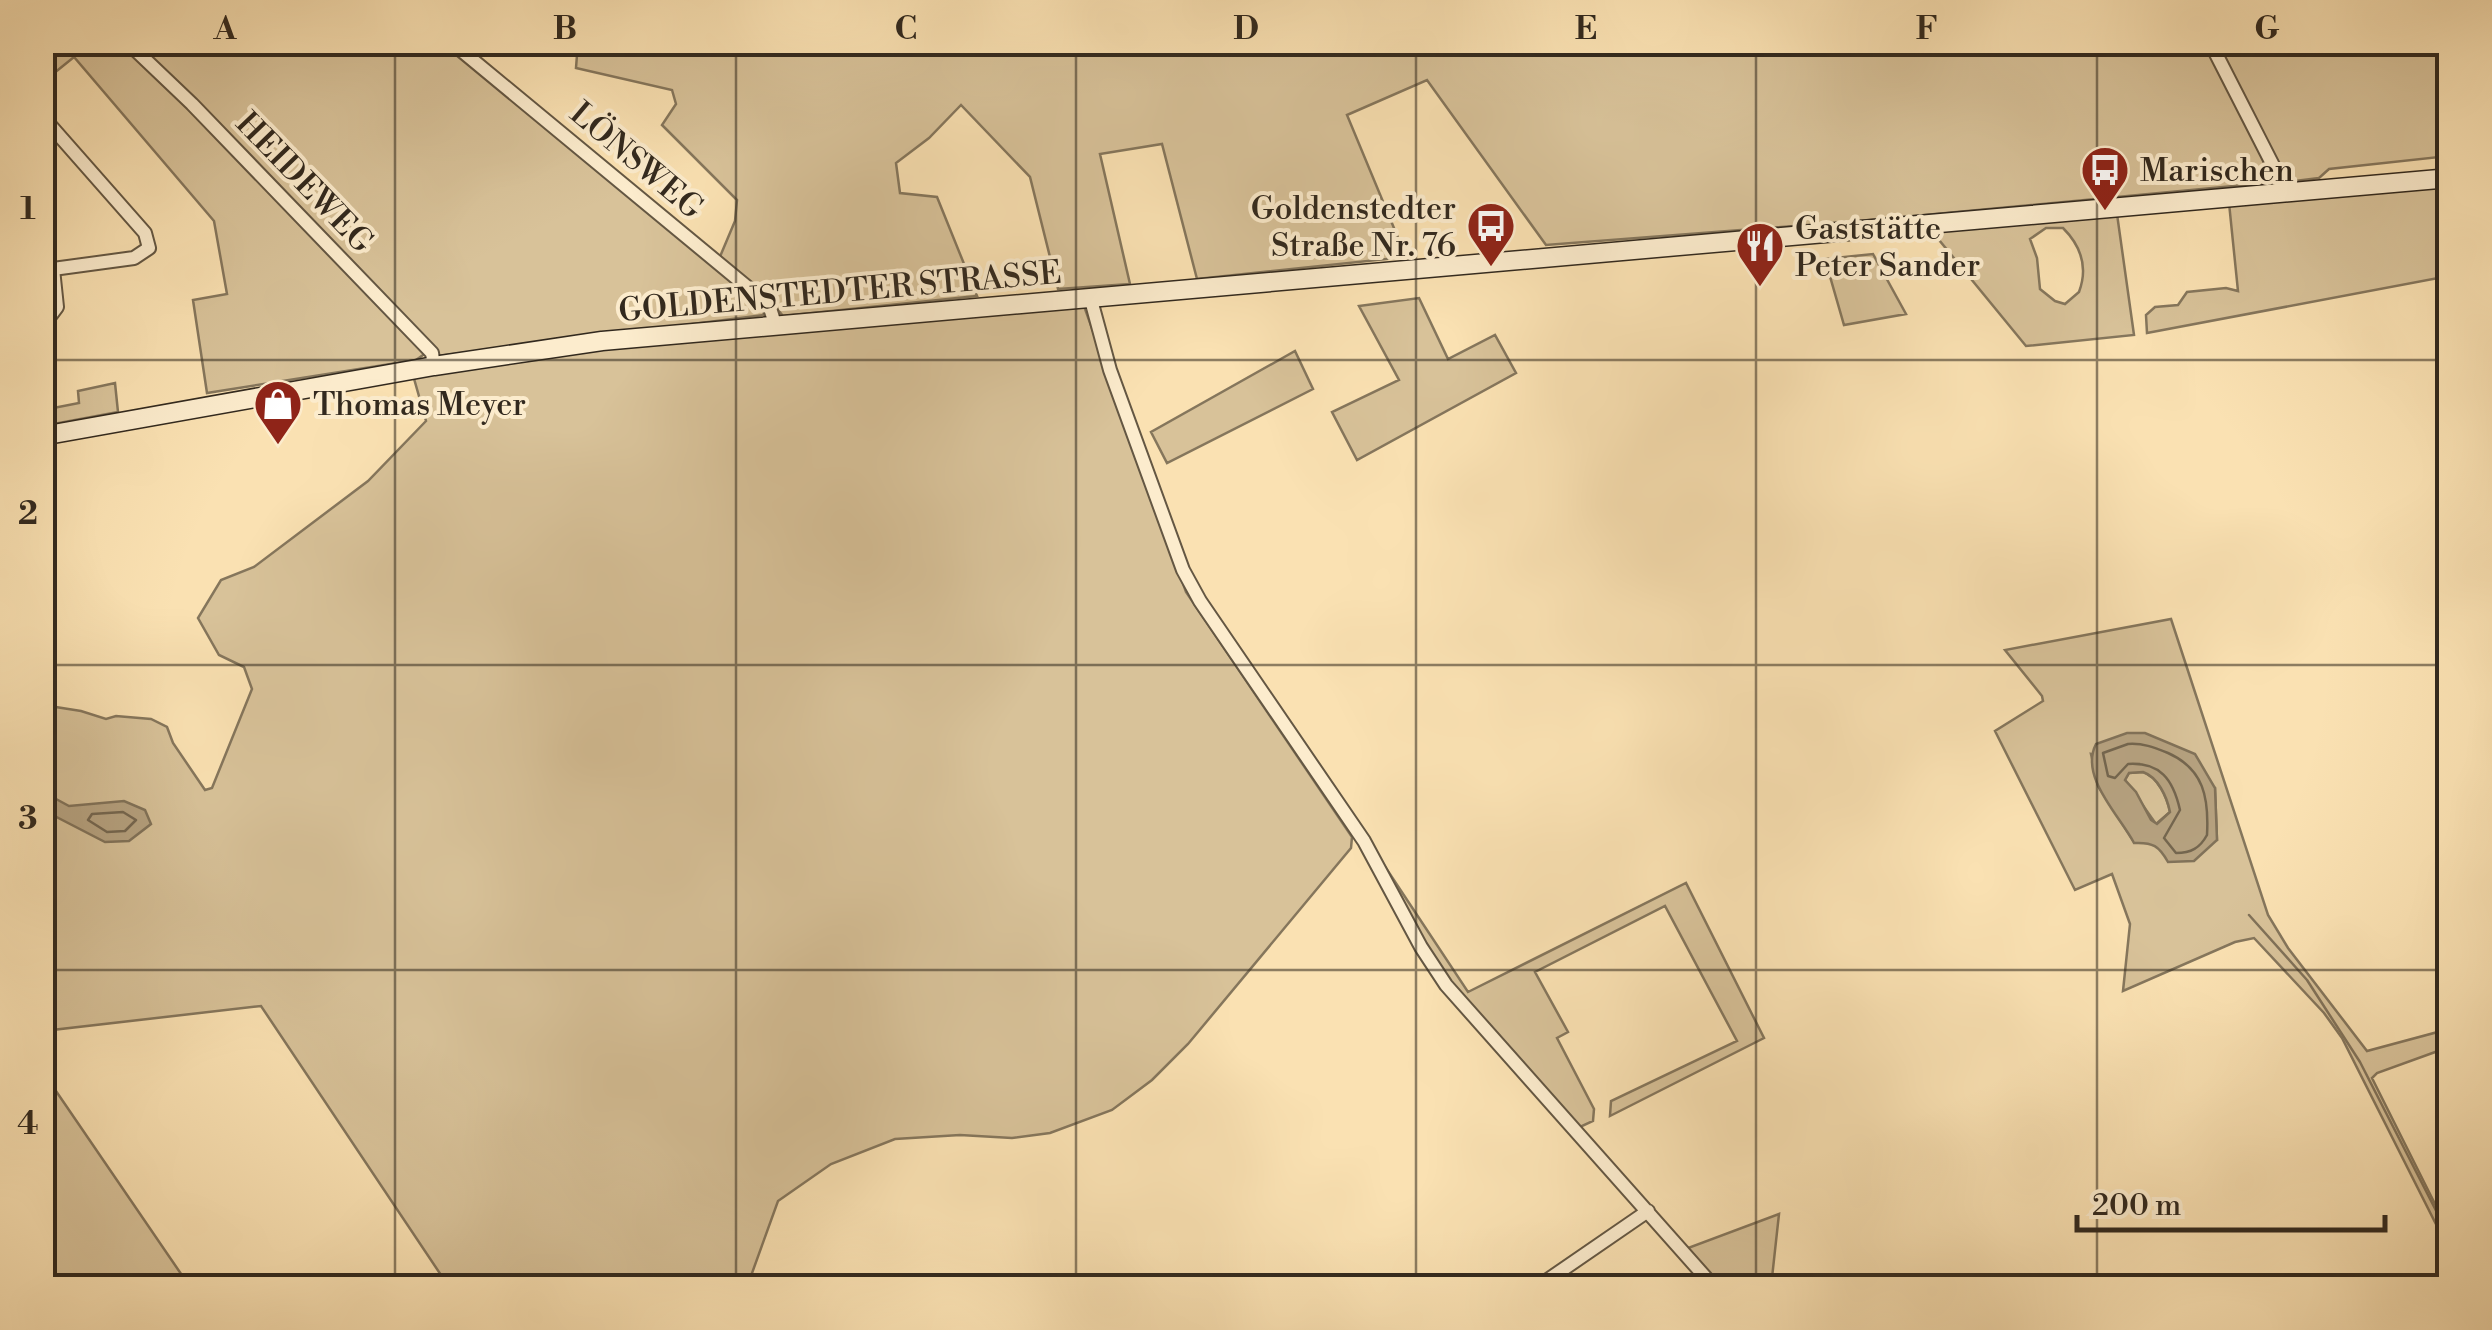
<svg xmlns="http://www.w3.org/2000/svg" width="2492" height="1330" viewBox="0 0 2492 1330" font-family="'Libre Bodoni',serif">
<rect width="100%" height="100%" fill="#fae1b2"/>
<filter id="stains"><feTurbulence type="fractalNoise" baseFrequency=".002" numOctaves="4"/><feColorMatrix values="0 0 0 0 .2 0 0 0 0 .09 0 0 0 0 .02 0 0 0 .5 -.17"/></filter>
<radialGradient id="worn" r=".72"><stop offset=".6" stop-color="#630" stop-opacity="0"/><stop offset="1" stop-color="#630" stop-opacity=".3"/></radialGradient>
<path fill="#d8c299" stroke="#85765c" stroke-width="2.5" fill-rule="evenodd" d="M578,42L2205,43L2276,182L1871,220L1546,245L1427,80L1347,115L1406,257L1197,279L1162,144L1100,154L1130,284L1058,289L1030,177L961,105L929,138L896,163L900,193L937,197L977,296L783,316L769,299L719,259L735,221L737,200L662,125L676,104L672,90L576,68Z
M42,43H123L424,348L423,355L416,360L207,393L193,300L227,294L214,221L74,57L53,74L43,62Z
M132,43H443L761,302L764,315L438,356Z
M2216,43H2449V156L2329,169L2319,178L2287,182Z
M2439,185L2449,197V276L2147,333L2146,315L2155,307L2178,305L2187,292L2226,288L2238,291L2229,203Z
M2117,214L2134,335L2026,346L1935,235L1939,228ZM2046,228H2063C2081,246 2088,268 2079,292L2065,304L2055,301L2040,289L2037,258L2030,239Z
M1873,254L1906,314L1844,325L1825,259Z
M1419,298L1448,359L1495,335L1516,373L1357,460L1332,412L1399,380L1359,306Z
M1084,306L1186,592L1352,837L1351,848L1188,1044L1152,1080L1112,1110L1050,1133L1012,1138L960,1135L895,1139L831,1164L778,1201L747,1287H449L261,1006L43,1031V705L81,711L106,719L116,716L151,719L167,727L173,743L205,790L212,788L252,689L244,667L219,655L198,618L221,580L254,567L368,481L426,421L413,375L600,345Z
M1295,351L1313,389L1167,463L1151,432Z
M115,383L118,412L43,426V410L79,403L78,391Z
M2171,619L2268,915L2288,948L2367,1051L2449,1029V1047L2377,1073L2372,1078L2449,1232V1250L2342,1038L2324,1013L2254,938L2235,942L2123,991L2130,924L2112,874L2075,890L1995,731L2043,701L2042,696L2005,650ZM2091,754L2215,788L2217,840L2160,848L2149,842H2134L2098,786Z
M2143,772C2158,777 2167,797 2170,812L2156,824L2125,780L2129,773Z
M1372,847L1468,992L1686,883L1764,1038L1610,1116L1611,1101L1737,1041L1665,906L1535,972L1568,1032L1557,1038L1594,1109L1593,1121L1580,1127L1440,970Z
M42,1072H43L190,1287H43Z
M1779,1214L1771,1287H1721L1688,1248Z"/>
<path fill="#b6a280" stroke="#817259" stroke-width="2.5" fill-rule="evenodd" d="M2127,733H2145L2195,754L2215,788L2217,840L2194,861L2168,862C2159,846 2153,842 2134,843C2120,816 2079,777 2096,744ZM2143,772C2158,777 2167,797 2170,812L2157,824L2151,820L2136,792L2125,780L2129,773Z
M45,793L69,806L124,801L145,810L151,824L129,841L105,842L43,810V794Z"/>
<g fill="none" stroke-linecap="round" stroke-linejoin="round">
<path stroke="#74664f" stroke-width="2.5" d="M2128,744C2143,743 2153,747 2168,753C2204,769 2209,798 2207,835C2200,848 2191,853 2176,853L2164,838L2180,810C2173,779 2160,762 2128,764L2115,778L2108,776L2103,753Z
M123,812L136,820L125,831L107,832L88,820L92,814Z"/>
<path stroke="#817259" stroke-width="2.5" d="M2249,915L2307,980L2360,1062L2450,1238"/>
<g stroke="#645743" stroke-width="16">
<path id="minor" d="M127,42L192,104L432,353L434,366
M451,42L769,305L776,327
M2210,42L2283,185V193
M42,116L145,233L149,248L134,258L53,269L57,307L51,315L42,317
M42,253L53,269
M1091,300L1110,370L1183,570L1200,601L1364,841L1421,947L1446,985L1715,1288
M1536,1288L1648,1211"/>
</g>
<g stroke="#32291e" stroke-width="21">
<path id="secondary" d="M42,436L434,366L602,341L2450,178"/>
</g>
<use href="#minor" stroke="#fceccd" stroke-width="12"/>
<use href="#secondary" stroke="#fceccd" stroke-width="18"/>
</g>
<path fill="none" stroke="#32291e" stroke-width="2.5" stroke-opacity="0.55" d="M395,42V1288M736,42V1288M1076,42V1288M1416,42V1288M1756,42V1288M2097,42V1288M42,360H2450M42,665H2450M42,970H2450"/>
<defs>
<g id="bus-pin" transform="scale(2.5)"><path d="M0 17L-7.5 6A9.5 9.5 0 1 1 7.5 6Z" fill="#8f2418" stroke="#fceccd"/><path d="M-5-6H5V4H4V6H2V4H-2V6H-4V4H-5ZM-3.5-4V0h7V-4ZM-3.5 1.2v1.5H-2V1.2ZM2 1.2v1.5H3.5V1.2Z" fill="#fff"/></g>
<g id="restaurant-pin" transform="scale(2.5)"><path d="M0 17L-7.5 6A9.5 9.5 0 1 1 7.5 6Z" fill="#8f2418" stroke="#fceccd"/><path d="M-5-6h1v4h1v-4h1v4h1v-4h1v5L-1.5 .5V6h-2V.5L-5-1ZM5-6V6H3V1.5H1.5Q1.5-4 5-6Z" fill="#fff"/></g>
<g id="shop-pin" transform="scale(2.5)"><path d="M0 17L-7.5 6A9.5 9.5 0 1 1 7.5 6Z" fill="#8f2418" stroke="#fceccd"/><path d="M-5-2.5h2.3a2.7 3.5 0 0 1 5.4 0H5L5.5 6h-11ZM-1.5-2.5h3a1.5 2.3 0 0 0-3 0Z" fill="#fff"/></g>
</defs>
<g fill-rule="evenodd">
<use href="#bus-pin" x="2105" y="170"/>
<use href="#bus-pin" x="1491" y="226"/>
<use href="#restaurant-pin" x="1760" y="246"/>
<use href="#shop-pin" x="278" y="404"/>
</g>
<g text-anchor="middle" stroke-width="8" stroke-linejoin="round" paint-order="stroke">
<g font-size="32" fill="#32291e" stroke="#fceccd">
<text transform="translate(637 160) rotate(40)" y="11">LÖNSWEG</text>
<text transform="translate(305 182) rotate(46)" y="11">HEIDEWEG</text>
<text transform="translate(840 291) rotate(-5)" y="11">GOLDENSTEDTER STRASSE</text>
</g>
<g font-size="32" fill="#32291e" stroke="#fceccd" text-anchor="start">
<text x="2140" y="181">Marischen</text>
<text x="1456" y="219" text-anchor="end">Goldenstedter<tspan x="1456" dy="37">Straße Nr. 76</tspan></text>
<text x="1795" y="239">Gaststätte<tspan x="1795" dy="37">Peter Sander</tspan></text>
<text x="313" y="415">Thomas Meyer</text>
</g>
</g>
<rect width="2492" height="1330" fill="none" stroke="#fae1b2" stroke-width="110"/>
<path d="M2077 1215v15h308v-15" fill="none" stroke="#32291e" stroke-width="5"/>
<text x="2092" y="1215" font-size="30" fill="#32291e" stroke="#fceccd" stroke-width="8" paint-order="stroke">200 m</text>
<rect x="55" y="55" width="2382" height="1220" fill="none" stroke="#32291e" stroke-width="4"/>
<g font-size="32" text-anchor="middle" font-weight="bold" fill="#32291e">
<text x="225" y="39">A</text>
<text x="565" y="39">B</text>
<text x="906" y="39">C</text>
<text x="1246" y="39">D</text>
<text x="1586" y="39">E</text>
<text x="1927" y="39">F</text>
<text x="2267" y="39">G</text>
<text x="28" y="219">1</text>
<text x="28" y="524">2</text>
<text x="28" y="829">3</text>
<text x="28" y="1134">4</text>
</g>
<rect width="100%" height="100%" filter="url(#stains)"/>
<rect width="100%" height="100%" fill="url(#worn)"/>
</svg>
